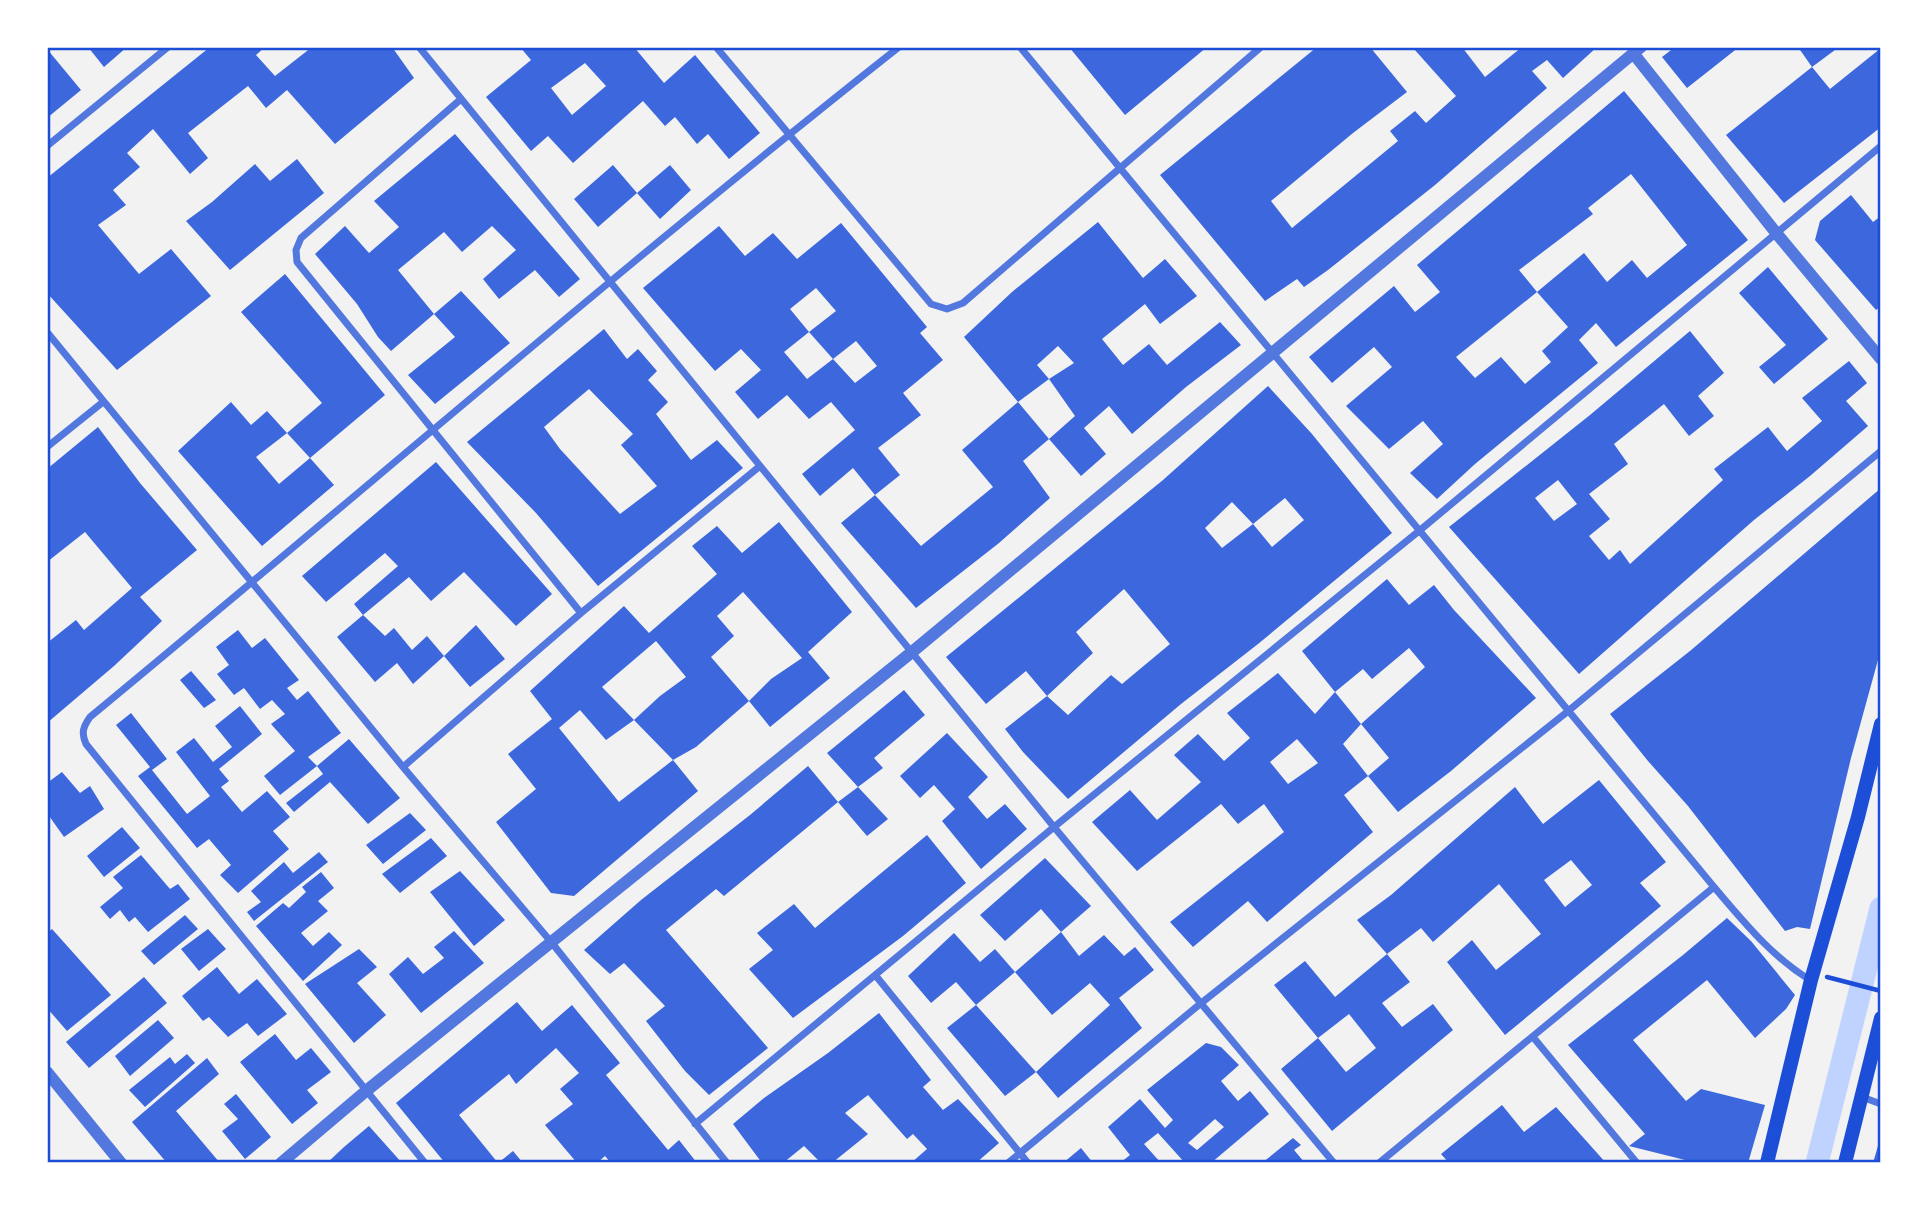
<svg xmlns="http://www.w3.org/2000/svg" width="1928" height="1210" viewBox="0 0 1928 1210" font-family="Overpass,sans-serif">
<rect width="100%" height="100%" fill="#f2f2f2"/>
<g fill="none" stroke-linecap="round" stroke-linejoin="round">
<path stroke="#bfd3fe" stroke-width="23" d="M1817,1163L1881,908"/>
</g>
<path fill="#3d67dc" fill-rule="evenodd" d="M88,47H127L104,67Z
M210,47H265L256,55L275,76L312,47H392L414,78L335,144L287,90L266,108L248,86L188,133L208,158L190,174L153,129L127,153L140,167L113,190L126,205L98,225L139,274L171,249L211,296L117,370L47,293V178Z
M520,47H634L664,83L695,55L760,133L729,159L708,134L697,144L675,117L665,126L643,101L573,163L548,136L531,151L486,97L531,60ZM585,63L606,86L572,115L551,88Z
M1069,47H1207L1125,115Z
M1317,47H1370L1407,92L1353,133L1271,201L1292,228L1398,141L1390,131L1415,111L1426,123L1456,96L1414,49L1417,47H1462L1485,77L1522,47H1597L1563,78L1547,60L1532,71L1547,88L1518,113L1435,185L1328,270L1304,287L1297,279L1265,301L1160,175Z
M1675,47H1739L1687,88L1662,57Z
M1798,47H1839L1812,67Z
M1881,48V127L1784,203L1726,135L1812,67L1830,89Z
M47,49L81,90L47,118Z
M1624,91L1748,240L1616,347L1596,323L1579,340L1598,363L1475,464L1437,499L1410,473L1443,444L1423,421L1389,449L1346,406L1392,367L1374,347L1332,383L1309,357L1394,286L1415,312L1440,292L1417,265ZM1631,174L1687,245L1647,278L1632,260L1607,282L1584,253L1537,292L1519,270L1593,214L1588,208ZM1537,292L1568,327L1542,351L1551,362L1525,384L1501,357L1475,378L1456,357Z
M455,134L580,279L559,297L535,270L499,299L483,279L516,250L492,226L462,252L444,232L398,270L434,314L391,351L378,337L357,304L315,254L345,226L369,253L399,227L374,201Z
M297,159L324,193L230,270L186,221L212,202L255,164L270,181Z
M613,165L637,193L598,227L574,199Z
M670,165L691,190L660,219L637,193Z
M1851,195L1873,222L1881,216V306L1876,310L1815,240L1820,221Z
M1098,222L1143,278L1165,259L1197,296L1160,324L1145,304L1102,339L1123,365L1149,344L1167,365L1220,322L1241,345L1186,387L1132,434L1109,406L1084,428L1106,454L1081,476L1049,439L1075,416L1049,379L1074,363L1058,346L1037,365L1049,379L1018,402L964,337L1012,292Z
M841,223L927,327L920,333L943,360L903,393L921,415L878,448L900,475L875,495L853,468L820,496L802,474L855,430L831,402L809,419L787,395L758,419L735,392L761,370L741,349L715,371L643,288L719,226L745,256L773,233L797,259ZM816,288L836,311L809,332L833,359L856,341L877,366L855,383L833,359L807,379L784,352L809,332L790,309Z
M1768,267L1828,339L1774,384L1759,367L1786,345L1739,293Z
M285,274L385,395L310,458L287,433L322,403L241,312Z
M461,291L510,343L435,404L408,375L455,337L434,314Z
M604,329L627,359L638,349L657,371L648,380L668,402L656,414L691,460L717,440L743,468L598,586L536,513L467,442ZM589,389L633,434L621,445L657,486L620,514L560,449L544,427Z
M1690,331L1724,373L1698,396L1714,416L1689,436L1664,404L1614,444L1628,464L1589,494L1610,519L1589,536L1609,560L1620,550L1630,564L1723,480L1714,469L1768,427L1787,451L1822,421L1802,398L1849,361L1867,383L1846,401L1868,426L1810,476L1754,520L1579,674L1449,527L1590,415ZM1558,480L1577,504L1554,521L1535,498Z
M1268,386L1312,434L1392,533L1258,644L1181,704L1068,799L1023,752L1005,729L1047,696L1068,715L1111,675L1122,684L1170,644L1124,589L1076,632L1093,653L1047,696L1026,671L986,704L946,657L1163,480ZM1285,498L1304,520L1272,547L1253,524L1222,548L1205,528L1232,502L1253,524Z
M231,402L251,425L267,411L287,433L256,457L279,484L310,458L334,485L262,546L178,451Z
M1018,402L1049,439L1023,461L1050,498L999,543L916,608L841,523L875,495L921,546L993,487L962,450Z
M98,427L140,483L197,550L140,597L162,621L114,666L47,723V643L76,620L84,630L132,588L85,532L47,562V469Z
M436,462L552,594L516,626L464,572L431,601L409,577L363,615L385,636L394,628L412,650L427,636L444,656L476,625L505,659L470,687L444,656L413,684L397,663L375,682L337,637L363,615L354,604L398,566L385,553L326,602L302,576Z
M1881,488V649L1851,758L1810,929L1797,927L1785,931L1688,806L1648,761L1610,714L1690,651Z
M779,522L852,612L808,652L830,678L770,727L749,701L771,679L802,658L743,592L717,616L734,636L711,657L749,701L696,747L673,760L634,720L660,696L686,677L656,641L602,687L634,720L606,740L580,710L559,728L619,802L673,760L698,791L574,896L551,893L496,822L536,789L508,754L552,719L530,691L624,606L649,633L717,574L692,546L717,526L742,553Z
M1387,579L1409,605L1434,585L1454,610L1536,698L1451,771L1398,812L1368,776L1389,758L1361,724L1425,667L1409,648L1372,679L1363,669L1335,692L1302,651Z
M238,630L252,648L265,638L299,680L287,688L297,700L308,691L341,733L308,757L317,766L280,795L264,776L295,751L271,724L285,714L272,700L260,709L244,688L234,695L217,674L229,665L216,647Z
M191,671L216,700L204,708L180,680Z
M1278,673L1315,714L1335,692L1361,724L1343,744L1368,776L1344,795L1373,832L1267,922L1248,901L1193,947L1170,922L1284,832L1264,804L1238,824L1221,804L1137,871L1092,822L1130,790L1157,820L1201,782L1174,755L1198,734L1224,761L1250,738L1227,713ZM1297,739L1318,763L1288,784L1270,762Z
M904,690L925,715L874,758L883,768L858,787L827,753Z
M240,706L262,734L219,769L229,781L221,787L242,812L267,791L290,817L273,831L289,849L238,893L220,875L231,865L209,839L197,848L138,776L150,767L116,725L131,713L167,759L152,770L187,814L210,796L176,752L194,738L213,762L232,747L215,726Z
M947,733L988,777L968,797L987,819L1005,804L1027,829L981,869L942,821L955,809L934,785L920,798L900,776Z
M349,739L400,798L368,824L330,782L294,812L286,803L323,774L317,766Z
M808,766L838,802L724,896L716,889L666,930L768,1048L709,1095L685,1071L646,1021L665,1006L624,963L610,974L584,950L641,900L750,815Z
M62,772L80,793L90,786L104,809L64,837L47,813V783Z
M1599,780L1666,862L1640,883L1661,906L1505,1035L1447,962L1472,940L1496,970L1541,934L1499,884L1433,942L1421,928L1387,954L1357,920L1391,895L1515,787L1543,824ZM1571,860L1592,885L1565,907L1544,880Z
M858,787L888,819L867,836L838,802Z
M410,813L426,830L383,864L366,845Z
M122,827L140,848L104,877L87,856Z
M927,835L966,883L903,936L793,1018L749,969L773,950L757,933L794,904L815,928Z
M431,838L447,856L400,893L382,874Z
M319,852L328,862L254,921L247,912L261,902L251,891L284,862L293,873Z
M141,855L170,889L178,884L190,899L148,932L135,917L129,922L120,910L110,919L100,907L123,888L113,877Z
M1045,858L1091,906L1061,932L1079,956L1104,935L1124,956L1135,947L1154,970L1119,998L1142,1028L1058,1098L1036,1072L1110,1005L1090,983L1052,1015L1015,972L1061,932L1041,909L1005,941L980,915Z
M460,871L505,920L474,946L430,892Z
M321,872L334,888L318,901L328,911L301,933L313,946L329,932L342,945L303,981L256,926L283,903L289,908L306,892L302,887Z
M185,915L198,929L154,965L141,951Z
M1727,918L1751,941L1795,995L1786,1009L1755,1038L1707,980L1633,1040L1686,1101L1701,1089L1765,1105L1748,1163H1697L1629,1146L1645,1134L1568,1045L1683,955Z
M52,929L111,995L67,1031L47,1008V933Z
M208,929L226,949L199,971L181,949Z
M454,931L484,963L421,1013L389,974L408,957L423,974L444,958L434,947Z
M954,933L980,962L995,949L1015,972L976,1005L1036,1072L1005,1096L947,1028L976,1005L956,982L931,1003L908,976Z
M359,949L377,967L357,983L386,1015L354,1043L305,984Z
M1387,954L1410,982L1382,1003L1402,1027L1433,1004L1453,1030L1332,1131L1281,1069L1318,1038L1346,1072L1376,1048L1349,1014L1318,1038L1274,985L1305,961L1335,997Z
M217,967L239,994L257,979L287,1014L258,1036L247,1023L228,1037L209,1017L203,1021L182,996Z
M144,977L167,1003L89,1068L66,1042Z
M517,1002L542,1031L572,1005L620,1063L606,1075L668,1150L679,1140L697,1163H611L605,1156L597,1163H577L545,1125L573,1104L560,1089L579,1073L556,1048L516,1084L509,1074L459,1115L498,1163L513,1151L523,1163H445L396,1103Z
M879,1013L931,1080L923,1087L943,1110L958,1099L999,1143L976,1163H911L927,1149L913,1134L907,1139L868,1095L845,1113L868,1134L832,1163H821L804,1146L783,1163H762L733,1124L764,1098L828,1053Z
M158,1020L174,1038L130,1076L115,1056Z
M275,1034L296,1060L311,1048L331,1072L307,1090L318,1103L292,1124L240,1062Z
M1206,1043L1221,1047L1239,1065L1221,1081L1238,1101L1250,1091L1269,1114L1211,1163H1185L1158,1133L1144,1144L1161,1163H1120L1130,1155L1108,1127L1140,1099L1165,1128L1173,1120L1147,1090ZM1215,1119L1224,1127L1197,1150L1188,1143Z
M187,1054L195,1063L145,1107L129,1090L170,1057L175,1064Z
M207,1058L219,1074L176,1111L220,1163H167L132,1122Z
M236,1094L271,1137L245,1159L222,1131L238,1119L224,1104Z
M1502,1105L1524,1132L1556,1107L1606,1163H1449L1441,1154Z
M369,1126L402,1163H327L344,1147Z
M1293,1138L1301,1145L1294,1150L1305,1163H1262Z
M1880,1139L1881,1163H1873Z
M1081,1148L1093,1163H1063Z"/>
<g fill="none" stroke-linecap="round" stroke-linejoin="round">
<path stroke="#1d4ed8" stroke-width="4.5" d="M1827,977L1881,991"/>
<path stroke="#5277de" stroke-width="7" d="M419,47L1054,827L1334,1163
M716,47L931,304L947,309L963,303L1261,47
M1020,47L1714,887C1744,922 1771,956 1810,980
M461,99L301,238L296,250L297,262L581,613
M47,146L168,47
M47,332L403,767L552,943L727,1163
M47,447L103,402
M403,767L581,613L760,466
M876,976L1028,1163
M1533,1037L1637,1163
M1862,1097L1881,1104
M695,1124L1054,827L1419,531L1881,146
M425,1163L86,744C81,733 83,727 90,717C360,494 624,264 899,47
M1008,1163L1200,1004L1567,712L1881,451
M1379,1163L1714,887"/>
<path stroke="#5277de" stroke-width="12" d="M1633,53L1777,234L1881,359
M47,1072L121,1163
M281,1163L366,1091L912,652L1641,47"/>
<path stroke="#1d4ed8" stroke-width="14" d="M1767,1163L1811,980L1858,817L1881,724
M1845,1163L1881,1018"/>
</g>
<rect width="1928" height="1210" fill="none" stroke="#ffffff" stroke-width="98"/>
<rect x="49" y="49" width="1830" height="1112" fill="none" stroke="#1d4ed8" stroke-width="2.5"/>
</svg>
